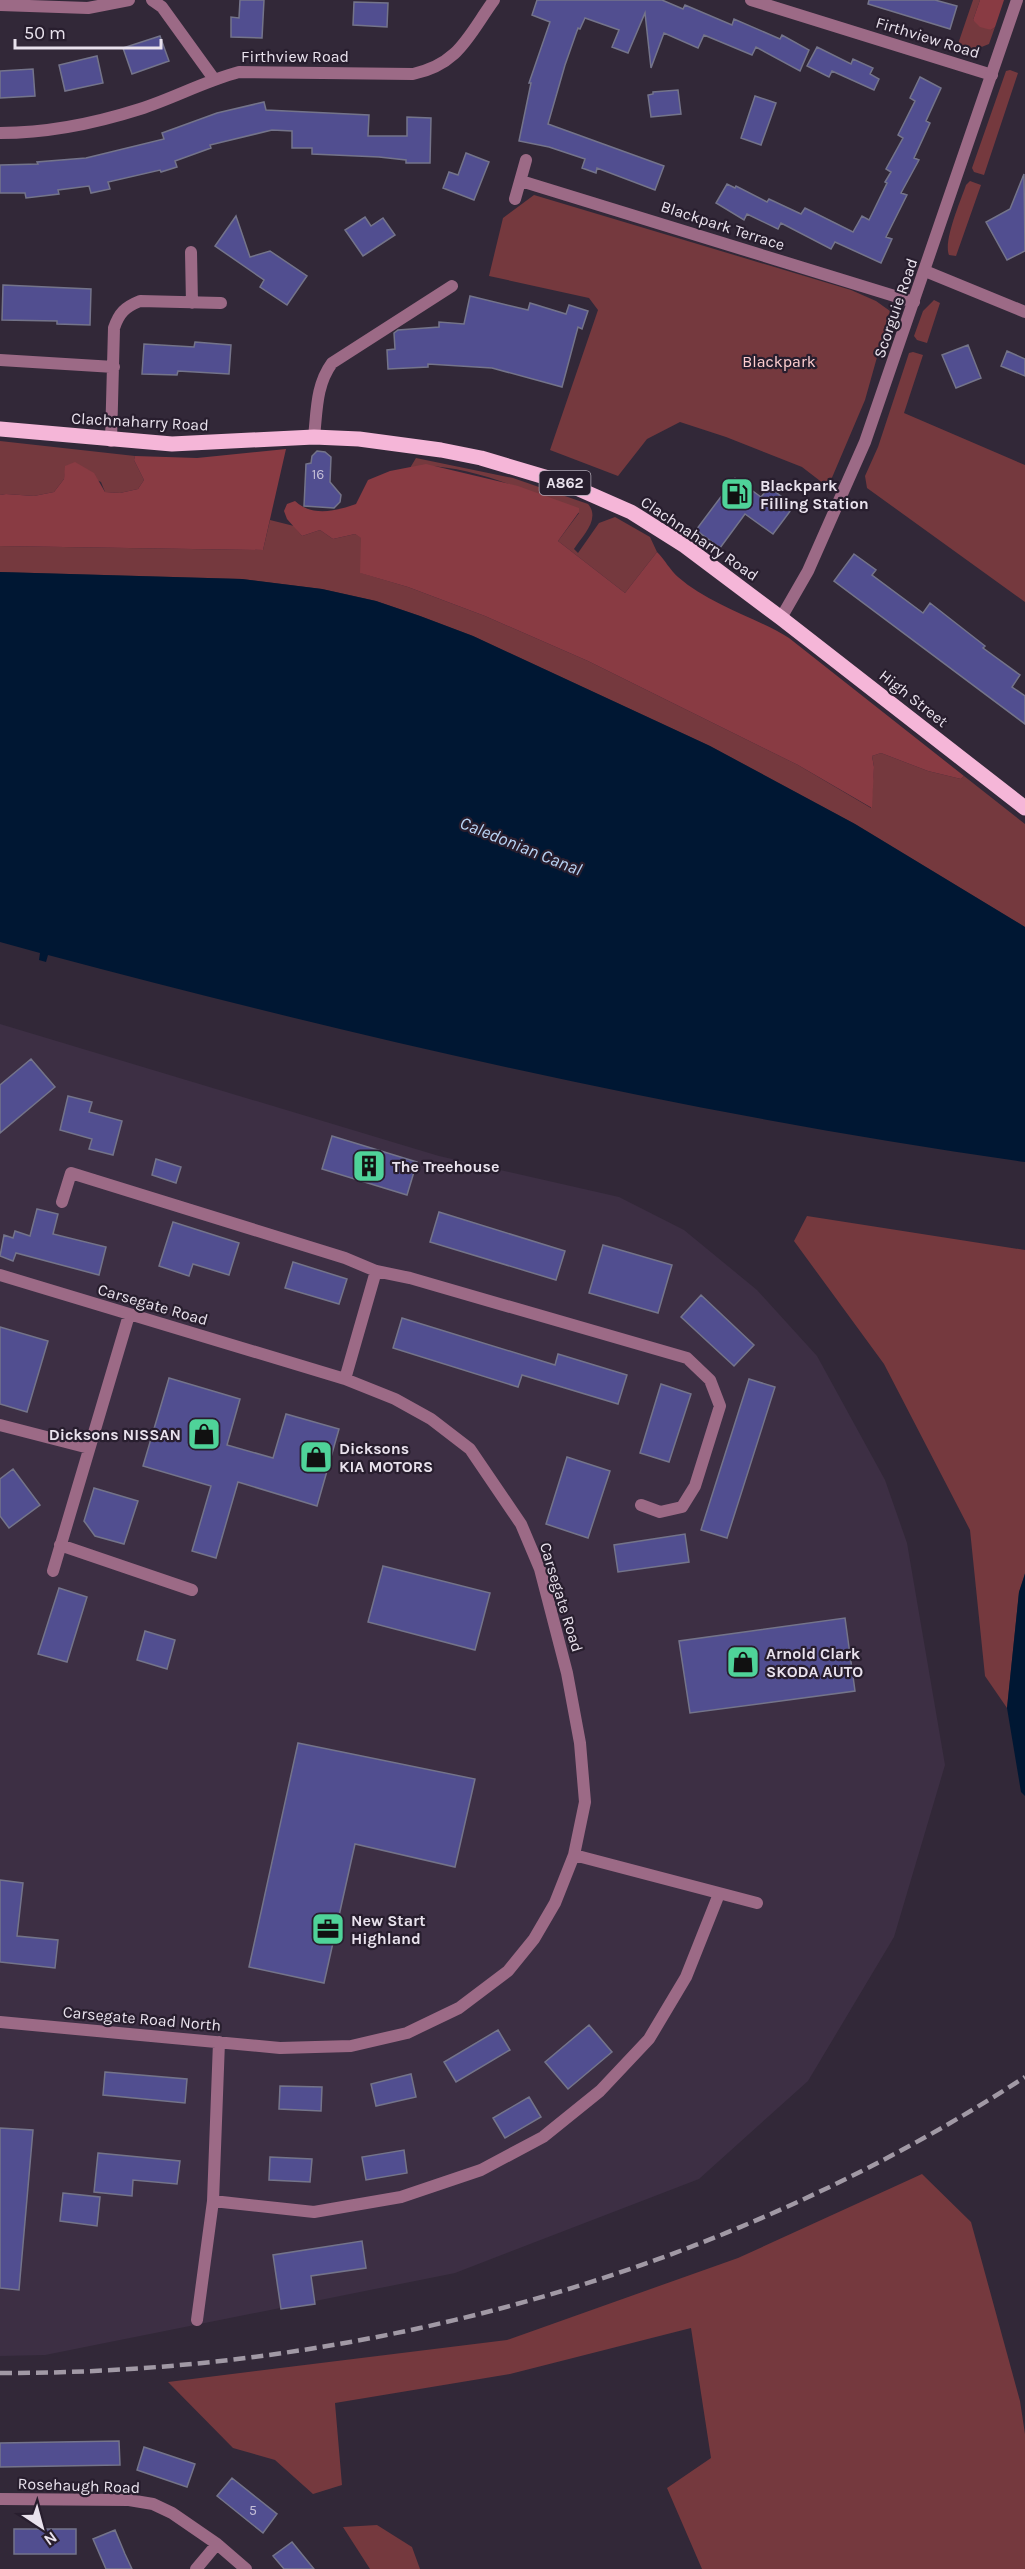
<svg xmlns="http://www.w3.org/2000/svg" width="1025" height="2569" viewBox="0 0 1025 2569" font-family="Karla,sans-serif">
<rect width="100%" height="100%" fill="#322838"/>
<path fill="#3d2f44" d="M0,1024L439,1156L619,1197L684,1230L757,1290L817,1356L885,1480L907,1543L945,1765L894,1937L808,2081L699,2179L455,2273L45,2355L0,2356Z"/>
<path fill="#75393e" d="M973,0H980L973,20L991,30L995,27L989,44L974,50L957,47Z
M1010,70L1018,73L984,175L974,172L972,168L1006,71Z
M970,181L981,185L956,256L949,255C943,241 961,200 966,185Z
M534,195L851,290L876,301L890,311L865,400L828,487L802,467L726,437L680,422L647,439L618,476L550,450L598,310L589,298L489,276L503,218Z
M934,300L940,303L927,343L917,340L914,336L923,311Z
M913,352L923,355L904,413L1025,465V602L867,488L865,476L878,447L909,353Z
M0,441L135,456L134,460L144,480L138,489L120,493L105,492L101,482L66,466L64,479L54,492L34,496L6,494L0,495Z
M416,458L513,478L588,504C601,519 582,536 574,549L578,553L599,523L615,517L650,537L657,552L625,593L558,541L579,513C537,494 455,458 410,468Z
M270,520L294,526L302,536L320,530L333,539L355,534L362,538L361,573L408,587L485,616L588,661L798,765L871,808L874,767L872,756L881,753L928,771L961,779L964,776L1025,824V927L855,824L710,746L473,636L420,616L376,601L322,589L242,579L0,572V546L263,550Z
M807,1216L1025,1250V1573L1019,1592L1007,1708L985,1676L970,1530L884,1364L794,1241Z
M922,2174L971,2222L1020,2401L1025,2434V2569H702L667,2488L711,2458L691,2328L510,2374L335,2403L342,2485L313,2494L275,2460L233,2448L168,2382L507,2340L738,2258Z
M377,2525L412,2547L420,2569H370L343,2527Z"/>
<path fill="#893b43" d="M980,0H1004L995,27L991,30L980,27L973,20Z
M286,449L263,550L0,546V495L6,494L34,496L54,492L64,479L65,466L75,462L94,473L105,492L120,493L138,489L144,480L134,460L135,456L197,458Z
M426,464L518,486L579,508V512L558,541L625,593L657,552C665,560 670,570 678,577C710,605 753,616 789,638L964,776L961,779L928,771L881,753L872,756L874,767L872,808L798,765L588,661L485,616L408,587L360,573L361,538L355,534L333,539L320,530L302,536L287,519L284,511L287,504L295,501C312,517 336,511 356,504L368,480L390,471Z"/>
<path fill="#001733" d="M0,572L242,579L322,589L376,601L420,616L473,636L710,746L855,824L1025,927V1162C694,1115 371,1041 48,955L46,962L39,960L40,953L0,942Z
M1025,1574V1796L1021,1792L1007,1708L1019,1592Z"/>
<path fill="#514e90" stroke="#74748a" stroke-width="1.5" d="M240,0H264L262,38L231,37V17L239,18Z
M537,0H662L683,9L685,5L732,25L734,19L780,39L782,35L809,50L800,71L756,47L752,55L704,35L698,48L664,33L651,68L645,13L628,53L612,47L619,30L585,18L580,29L578,28L565,65L548,124L664,166L655,190L597,168L596,173L582,168L585,159L549,147L519,141L531,83H529L550,22L532,15Z
M869,0H935L957,6L950,29L868,4Z
M354,2L388,3L387,27L353,25Z
M160,36L169,61L132,74L123,48Z
M817,47L851,64L853,59L873,68L870,74L879,79L874,90L832,71L829,77L807,66Z
M97,56L103,83L65,91L59,65Z
M33,69L35,96L0,98V71Z
M920,77L941,88L926,121L930,123L914,158L919,160L901,193L907,195L886,237L892,239L881,263L835,242L831,249L781,223L778,229L747,214L744,220L716,203L727,184L735,188L736,186L767,202L769,199L801,214L805,208L853,232L862,216L869,220L887,183L885,182L891,172L886,169L903,138L898,135L915,101L910,98Z
M678,90L681,114L651,117L648,95L653,94V92Z
M755,96L776,103L761,145L741,138Z
M264,102L266,110L369,115L368,136H407V117L431,118L430,163H406V160L379,157L312,154V148H292V131L272,130L210,145L211,148L175,161L177,167L161,172L160,170L108,182L110,189L91,193L89,186L58,190L59,194L26,198L25,193H0V165L38,164L37,162L86,158L164,139L162,133L217,113Z
M466,153L489,162L474,200L443,188L449,172L458,175Z
M1024,174L1025,251L1007,260L986,222L1010,209Z
M236,216L250,257L270,251L307,276L287,305L260,287L264,280L215,246Z
M365,217L371,226L383,218L395,235L363,256L345,230Z
M3,285L91,289L90,325L57,324V321L2,320Z
M470,296L528,310L530,303L566,314L569,305L588,311L582,329L578,327L562,387L492,368L428,364V367L388,369L387,350L395,349L394,333L398,330L439,327V322L464,324Z
M195,342L231,345L229,374L178,371L177,375L142,374L144,344L194,347Z
M968,345L981,378L956,388L942,355Z
M1007,351L1025,359V376L1001,366Z
M317,451L325,452L331,457L330,482L341,495L340,502L334,508L304,506L306,464L311,463L312,456Z
M735,478L761,497L769,487L794,506L773,534L745,514L720,548L696,530Z
M854,554L876,570L872,575L923,613L930,603L985,646L983,648L1020,675L1012,687L1025,696V724L834,581Z
M31,1059L55,1087L0,1133V1085Z
M68,1096L92,1102L89,1112L122,1121L113,1155L89,1149L92,1139L60,1130Z
M332,1136L417,1162L407,1195L322,1169Z
M156,1159L181,1167L176,1183L152,1175Z
M37,1209L58,1214L53,1234L106,1247L99,1275L16,1253L13,1261L0,1256L4,1235L13,1238L15,1231L30,1236Z
M439,1212L565,1251L556,1280L430,1242Z
M173,1222L239,1243L229,1275L193,1264L189,1276L159,1266Z
M603,1245L672,1265L658,1313L589,1293Z
M293,1262L347,1279L339,1304L285,1288Z
M701,1295L754,1345L734,1366L681,1317Z
M402,1318L555,1365L558,1354L627,1375L618,1404L522,1375L518,1387L393,1348Z
M0,1327L48,1341L27,1412L0,1404Z
M169,1378L240,1399L227,1445L273,1458L286,1414L339,1429L317,1506L238,1482L216,1558L192,1551L211,1486L143,1466Z
M749,1379L775,1387L727,1538L701,1530Z
M661,1384L691,1394L669,1462L640,1453Z
M567,1457L610,1471L588,1538L546,1524Z
M13,1469L40,1505L9,1528L0,1516V1479Z
M94,1488L138,1501L124,1544L95,1536L84,1521Z
M685,1534L689,1562L618,1572L614,1545Z
M383,1566L490,1593L475,1650L368,1622Z
M59,1588L87,1597L67,1662L38,1654Z
M845,1618L855,1691L690,1713L679,1641Z
M145,1631L175,1640L167,1669L137,1660Z
M298,1743L475,1779L455,1867L355,1844L324,1983L249,1967Z
M0,1880L23,1883L17,1936L58,1940L55,1968L0,1962Z
M589,2025L612,2052L568,2089L545,2062Z
M498,2030L510,2050L456,2082L444,2062Z
M105,2072L187,2079L185,2103L103,2095Z
M411,2074L416,2097L376,2106L371,2084Z
M280,2086L322,2087L321,2111L279,2109Z
M529,2097L541,2117L505,2138L493,2118Z
M0,2128L33,2130L19,2290L0,2288Z
M404,2150L407,2173L366,2180L362,2157Z
M98,2153L180,2161L177,2184L133,2180L132,2196L94,2192Z
M270,2157L312,2159L310,2182L269,2180Z
M63,2193L100,2197L97,2226L60,2221Z
M362,2241L366,2268L311,2276L315,2304L281,2309L273,2255Z
M119,2441L120,2465L0,2467V2443Z
M144,2447L195,2464L187,2487L137,2470Z
M232,2478L277,2514L263,2533L217,2496Z
M14,2529H76V2554H14Z
M115,2530L125,2554L132,2569H106L93,2539Z
M292,2542L314,2569H284L273,2556Z"/>
<g fill="none" stroke-linecap="round" stroke-linejoin="round">
<path stroke="#9c6a86" stroke-width="12" d="M152,0L162,7L214,79
M751,0L992,75
M0,5L88,8L129,0
M0,133C47,133 96,123 140,109C174,98 205,81 239,72L413,74C459,64 468,36 494,0
M521,181L914,302
M515,199L526,160
M191,252L192,303
M925,271L1025,312
M0,360L114,367
M314,437C317,410 316,385 332,363L452,286
M111,441L114,328C119,313 125,307 140,301L221,303
M62,1202L71,1173L345,1258L376,1271L410,1278L687,1358L710,1380L720,1406L695,1486L682,1507L660,1512L641,1505
M0,1275L345,1379L395,1399L431,1419L470,1449L521,1524L540,1569L567,1673L580,1743L585,1802L574,1855L555,1903L534,1939L508,1971L459,2008L407,2033L351,2046L280,2048L0,2022
M345,1379L376,1271
M0,1425L89,1448
M60,1545L192,1590
M53,1571L129,1315
M574,1855L757,1903
M213,2201L314,2212L401,2197L481,2170L543,2137L600,2091L649,2039L686,1977L719,1894
M197,2320L213,2201L219,2042
M0,2499L129,2500L153,2504L172,2513L217,2544L246,2569
M196,2569L217,2544"/>
<path stroke="#9c6a86" stroke-width="12" d="M781,618L808,571L865,442L1017,0"/>
<path stroke="#f5b6d8" stroke-width="15" d="M0,429L172,444L314,437L359,439L441,450L481,458L565,483L631,512L685,546L781,618L1025,808"/>
<path stroke="#a199a5" stroke-width="4.5" stroke-dasharray="12 6" stroke-linecap="butt" d="M0,2373C360,2374 722,2274 1025,2077"/>
</g>
<defs>
<g id="fuel-square" transform="scale(1.725)"><rect x="-9" y="-9" width="18" height="18" rx="4" fill="#4fd399" stroke="#281e2e"/><path d="M-5.5-6h7V0h2V4h1.3V-2.5L3-4.5l.8-.8L6-3V5H2.5V1h-1V6h-7ZM-4.2-4.7v3.2H.2V-4.7Z" fill="#111"/></g>
<g id="building-square" transform="scale(1.725)"><rect x="-9" y="-9" width="18" height="18" rx="4" fill="#4fd399" stroke="#281e2e"/><path d="M-4-6H4V6H1V3H-1V6H-4ZM-2.5-4.3h1.7v1.8h-1.7ZM.8-4.3h1.7v1.8H.8ZM-2.5-1h1.7V.8h-1.7ZM.8-1h1.7V.8H.8Z" fill="#111"/></g>
<g id="shop-square" transform="scale(1.725)"><rect x="-9" y="-9" width="18" height="18" rx="4" fill="#4fd399" stroke="#281e2e"/><path d="M-5-2.5h2.3a2.7 3.5 0 0 1 5.4 0H5L5.5 6h-11ZM-1.5-2.5h3a1.5 2.3 0 0 0-3 0Z" fill="#111"/></g>
<g id="office-square" transform="scale(1.725)"><rect x="-9" y="-9" width="18" height="18" rx="4" fill="#4fd399" stroke="#281e2e"/><path d="M-6-3h4V-5.5h4V-3h4V5H-6ZM-1-4.5V-3h2v-1.5ZM-6 0V1H6V0Z" fill="#111"/></g>
</defs>
<g fill-rule="evenodd">
<use href="#fuel-square" x="737" y="494"/>
<use href="#building-square" x="369" y="1166"/>
<use href="#shop-square" x="204" y="1434"/>
<use href="#shop-square" x="316" y="1457"/>
<use href="#shop-square" x="743" y="1662"/>
<use href="#office-square" x="328" y="1929"/>
</g>
<g text-anchor="middle" stroke-width="4.5" stroke-linejoin="round" paint-order="stroke">
<g font-size="14" fill="#c3bdd6">
<text x="318" y="479">16</text>
<text x="253" y="2515">5</text>
</g>
<rect fill="#281e2e" stroke="#afa7b4" stroke-width="1.5" x="539.5" y="471" width="51" height="24" rx="4.5"/>
<g font-size="15" font-weight="bold" fill="#e9e2ed">
<text x="565" y="488">A862</text>
</g>
<g font-size="16" fill="#e9e2ed" stroke="#281e2e">
<text transform="translate(928 37) rotate(17)" y="6">Firthview Road</text>
<text x="295" y="62">Firthview Road</text>
<text transform="translate(723 225) rotate(18)" y="6">Blackpark Terrace</text>
<text transform="translate(895 308) rotate(-71)" y="6">Scorguie Road</text>
<text transform="translate(140 421) rotate(3)" y="6">Clachnaharry Road</text>
<text transform="translate(700 538) rotate(34)" y="6">Clachnaharry Road</text>
<text transform="translate(914 698) rotate(38)" y="6">High Street</text>
<text transform="translate(153 1304) rotate(16)" y="6">Carsegate Road</text>
<text transform="translate(562 1597) rotate(73)" y="6">Carsegate Road</text>
<text transform="translate(142 2018) rotate(5)" y="6">Carsegate Road North</text>
<text transform="translate(79 2485) rotate(2)" y="6">Rosehaugh Road</text>
</g>
<g font-size="16" fill="#feced0" stroke="#281e2e">
<text x="779" y="367">Blackpark</text>
</g>
<g font-size="16" font-weight="bold" fill="#e9e2ed" stroke="#281e2e" text-anchor="start">
<text x="760" y="491">Blackpark<tspan x="760" dy="18">Filling Station</tspan></text>
<text x="392" y="1172">The Treehouse</text>
<text x="181" y="1440" text-anchor="end">Dicksons NISSAN</text>
<text x="339" y="1454">Dicksons<tspan x="339" dy="18">KIA MOTORS</tspan></text>
<text x="766" y="1659">Arnold Clark<tspan x="766" dy="18">SKODA AUTO</tspan></text>
<text x="351" y="1926">New Start<tspan x="351" dy="18">Highland</tspan></text>
</g>
<g font-size="18" font-style="italic" fill="#b9d4f5" stroke="#281e2e">
<text transform="translate(521 846) rotate(22)" y="6">Caledonian Canal</text>
</g>
</g>
<g transform="translate(42 2527) rotate(144)" stroke="#281e2e" stroke-width="4.5" paint-order="stroke">
<path d="M0-4.5L10 22L0 15L-10 22Z" fill="#e9e2ed"/>
<text y="-9" font-size="16" font-weight="bold" text-anchor="middle" fill="#e9e2ed">N</text>
</g>
<path d="M15 39v9h146v-9" fill="none" stroke="#e9e2ed" stroke-width="3"/>
<text x="24" y="39" font-size="18" fill="#e9e2ed" stroke="#281e2e" stroke-width="4.5" paint-order="stroke">50 m</text>
</svg>
